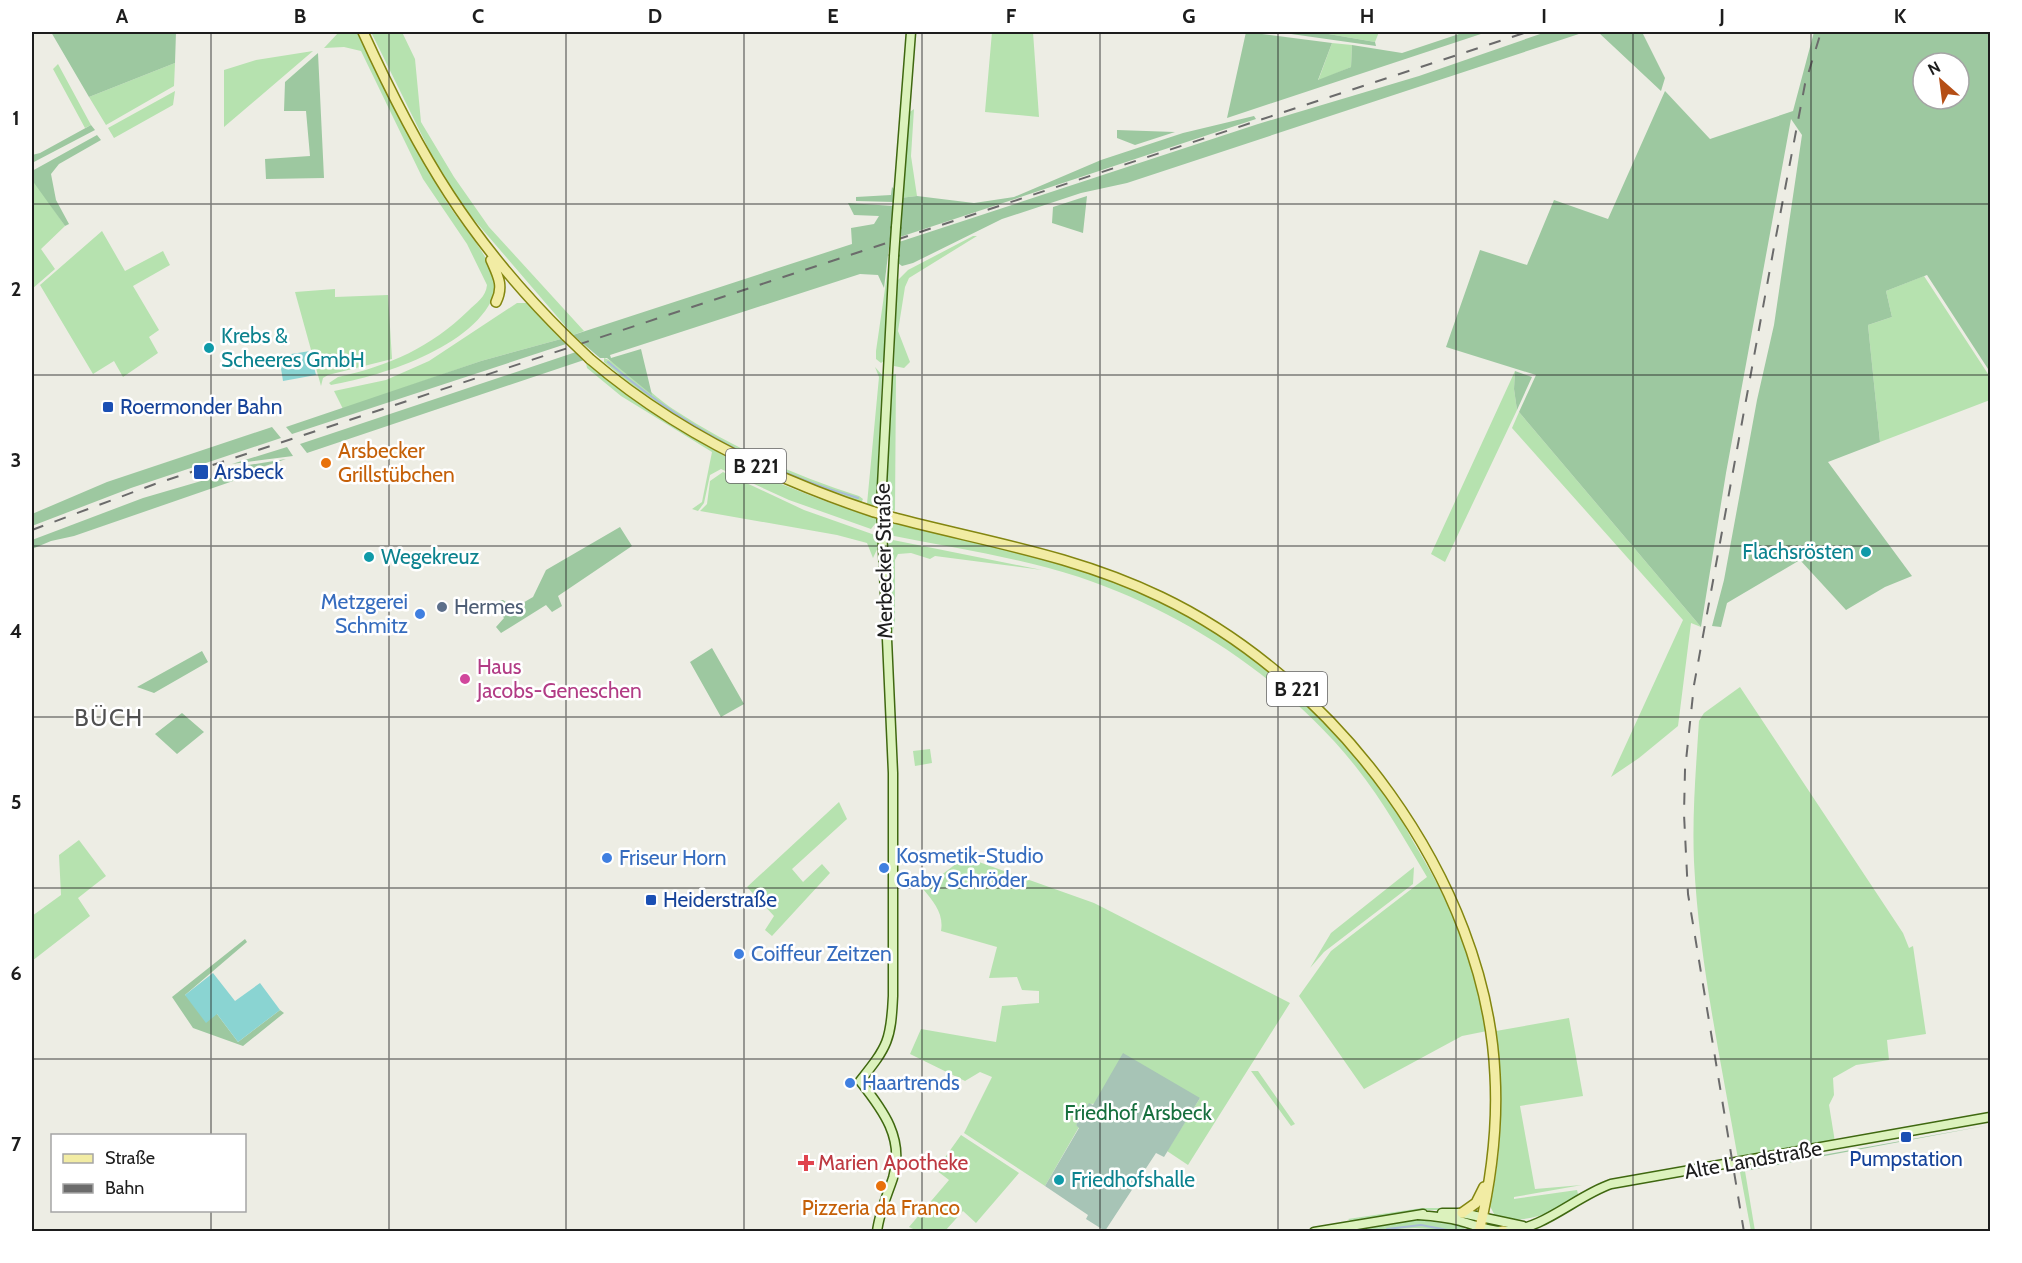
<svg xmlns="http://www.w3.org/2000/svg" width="2022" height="1263" viewBox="0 0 2022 1263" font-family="Cabin,sans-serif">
<rect width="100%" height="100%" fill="#edede4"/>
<path fill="#b6e2af" d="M339,32H362C388,87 412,143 443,196C460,225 489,252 497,285C485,344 383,376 331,385L329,383L338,377C389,366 431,347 468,311C476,303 486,297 487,285L467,244L423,179L361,51L344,47L324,48Z
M371,32H402L415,59L421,122L454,177L489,227L584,331L573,335L464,208L437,166Z
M992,32H1033L1039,117L985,112Z
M1317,32H1379L1375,42Z
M1332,43L1352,45L1351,67L1318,81Z
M313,51L224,127V70L256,60Z
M175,63L174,86L106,125L89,97Z
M58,64L91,125L85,128L53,69Z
M175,91L173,105L114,138L108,128Z
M914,109L911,156L917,196L900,198L907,114Z
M33,179L65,226L41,249L55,269L32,289Z
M102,231L125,271L163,251L170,265L133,286L159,330L149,337L158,353L123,377L114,361L93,374L40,285Z
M973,236H977L909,278L905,287L898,331L910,362L904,368L894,366L896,282L908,270Z
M889,261L885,360L881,363L876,359V351Z
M1924,276L1990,377V400L1880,442L1868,325L1892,317L1886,291Z
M335,289V297L388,295L392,359L328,375L323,378L321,386L295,292Z
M517,303H527L561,339L481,361L343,409L334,391L386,380L429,361Z
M604,358C617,361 657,399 673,409C731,447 793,475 859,496L863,499L861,503C768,477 677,425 604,362Z
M586,363C637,401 690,439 747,468C789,489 834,505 879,519L871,529L789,500L721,469L710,475L704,503L698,511L692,509L702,502L712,452L621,396L587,368Z
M875,367L882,375L876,506L867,504L879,377Z
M1515,371L1514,389L1517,410L1445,562L1431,554Z
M896,374L895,511L884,508L890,375Z
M1519,412L1701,627L1691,623L1678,726L1639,758L1611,777L1683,620L1512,428Z
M723,472L804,510L872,534L878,537L880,543L873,558L867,543L837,535L700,511L707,504L710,481Z
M886,521C966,539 1060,555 1135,587C1226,627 1315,698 1375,776C1390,796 1402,821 1414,843C1448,900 1480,964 1487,1031L1462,1036L1364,1089L1299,996L1331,951L1427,877C1405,840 1383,801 1356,767C1287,680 1184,612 1079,577C1018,557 952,548 889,535L884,529Z
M893,540L1042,570L935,556L930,559L911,553L898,554L895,560V623L890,640L885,547Z
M1740,687L1903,933L1909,948L1913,946L1926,1034L1887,1040L1889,1060L1856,1065L1833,1078L1834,1095L1829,1105L1835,1142L1738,1159C1721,1061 1699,961 1694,862C1692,814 1696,768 1699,721L1704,713Z
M930,749L932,763L915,766L913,751Z
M839,802L847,819L792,869L803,882L822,864L830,873L772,936L765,930L774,916L747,887Z
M79,840L106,876L78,898L90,916L32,961V916L61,895L59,855Z
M965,857L1094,903L1290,1003L1188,1165L1167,1151L1200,1098L1089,1104L1076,1125L1079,1127L1045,1186L964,1133L992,1077L980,1072L965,1081L910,1054L921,1029L996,1042L1002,1006L1039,1003V991L1022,990L1017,977L989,978L997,947L941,931C944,914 934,902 923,889Z
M1414,867L1413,884L1324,952L1310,968L1331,933Z
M1569,1018L1583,1096L1520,1106L1535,1189L1582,1185L1514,1197V1199L1577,1190L1578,1194C1554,1214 1526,1224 1496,1218L1490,1206C1503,1148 1504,1091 1496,1031Z
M1251,1071H1258L1295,1124L1291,1126Z
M961,1135L1019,1173L976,1223L963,1211L945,1231H917L909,1227L949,1180L936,1170Z
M1745,1171L1755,1231H1751L1740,1172Z
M1475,1200L1459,1210H1428L1352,1222L1348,1219L1422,1208H1458Z
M1414,1219L1461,1226L1468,1231L1415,1228L1337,1232Z"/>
<path fill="#9dc8a0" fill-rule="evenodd" d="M51,32H176L175,63L89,97Z
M1246,32L1332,43L1318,80L1351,67L1352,45L1402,53L1465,32H1487L1227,118Z
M1277,32H1317L1375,42L1376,46Z
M1546,32H1585L1127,183L1081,193L1002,219L913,263L902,266L898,263L899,242L1258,124L1419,76Z
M1598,32H1642L1665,78L1661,91Z
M1814,32H1990V372L1927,275L1886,291L1892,317L1868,325L1880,442L1828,462L1912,576L1885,587L1846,610L1800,560L1727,603L1721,627L1712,626L1724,580L1757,400L1774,325L1802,135L1791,119L1726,473L1701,627L1519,412L1536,375L1446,347L1480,250L1527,265L1554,200L1608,219L1665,91L1710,139L1793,111ZM1923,63H1959V99H1923Z
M318,53L324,178L266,179L265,159L310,156L306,111H284L285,82Z
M1254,116L1256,119L900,237V198L917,196L974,203L1014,197L1101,160L1183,133Z
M91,125L95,130L32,163V155L40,153Z
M1117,130L1175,132L1135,145L1117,138Z
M97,135L101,140L59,164L51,174L56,200L69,224L65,226L32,180V171Z
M892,187L896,191L894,202L856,201V197L891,195Z
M1087,196L1083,233L1052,223L1053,207Z
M848,203L894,206L884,288L878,275L860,274L610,355L611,358L641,349L652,395L607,358H600L573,335L852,244L851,228L874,224L879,216L854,215Z
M561,339L566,344L292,434L286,427L481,361Z
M576,352L584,360L307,453L300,444Z
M1515,371L1532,377L1517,410L1514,389Z
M272,427L281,438L131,488L32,526V514L107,482Z
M287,447L293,456L232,464Z
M286,459L247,472L236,480L74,536L51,541L32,549V540L143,498L232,472L230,468Z
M620,527L632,546L558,596L562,606L552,612L546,605L501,633L496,627L504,618L496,608L499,601L503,600L514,608L533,597L546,570Z
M712,648L744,704L721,717L690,662Z
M202,651L208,662L154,693L137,687Z
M182,713L204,732L177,754L155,734Z
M245,939L247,942L185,995L217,1014L238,1042L280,1010L284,1013L243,1046L193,1028L172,997Z
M1990,1125L1740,1172L1739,1170Z"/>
<path fill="#a7c4b6" d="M1123,1053L1200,1098L1164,1157L1156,1153L1105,1231L1086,1219L1088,1215L1045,1186L1079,1128L1076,1125L1089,1103L1093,1105Z"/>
<path fill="#8ad4d2" d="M310,351L316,375L283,381L279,356Z
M213,973L235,1001L260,983L280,1010L238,1042L217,1014L206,1023L185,995Z"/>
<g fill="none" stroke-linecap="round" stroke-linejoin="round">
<path stroke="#a9bcd6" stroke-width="2" d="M608,362C681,425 765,471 858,498
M1387,1229L1421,1225L1458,1232"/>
<g stroke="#3f6810" stroke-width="11">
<path id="secondary" d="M896,227L911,32
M1442,1213H1462L1523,1226
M1418,1215C1432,1216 1446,1217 1460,1221C1475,1225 1490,1232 1505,1231C1543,1230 1576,1196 1611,1184L1990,1117
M877,1232C879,1213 887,1196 893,1178C905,1139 883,1110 860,1081C888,1046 891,1040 893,996V773L881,505L894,256
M1314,1232L1423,1214"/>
</g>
<g stroke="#838610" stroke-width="12">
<path id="primary" d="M363,32C419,155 469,240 566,336
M491,260C498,276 504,286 496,302
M590,359C673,430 771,478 874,512
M895,518C987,542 1074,555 1161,597C1335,680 1486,879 1495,1075C1498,1128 1491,1181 1479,1232
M1462,1213L1476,1203L1484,1187
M1503,1232V1231"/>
</g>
<use href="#secondary" stroke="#dcf2bd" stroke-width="8"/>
<use href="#primary" stroke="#f2eca4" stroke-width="9"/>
<path stroke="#6b6b6b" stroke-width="2" stroke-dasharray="12 12" stroke-linecap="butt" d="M32,530L155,484L1527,32
M1744,1232L1688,894L1684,814L1685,770L1694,685L1774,247L1805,84L1821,32"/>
<g stroke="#3f6810" stroke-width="11" stroke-linecap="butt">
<path id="secondary-bridge" d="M894,256L896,227"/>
</g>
<g stroke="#838610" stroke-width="12" stroke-linecap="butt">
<path id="primary-bridge" d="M566,336L590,359
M874,512L895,518"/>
</g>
<use href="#secondary-bridge" stroke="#dcf2bd" stroke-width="8"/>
<use href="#primary-bridge" stroke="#f2eca4" stroke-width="9"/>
</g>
<path fill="none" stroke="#1d1d1d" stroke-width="1.5" stroke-opacity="0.55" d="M211,32V1136M389,32V1232M566,32V1232M744,32V1232M922,32V1232M1100,32V1232M1278,32V1232M1456,32V1232M1633,32V1232M1811,32V1232M32,204H1990M32,375H1990M32,546H1990M32,717H1990M32,888H1990M32,1059H1990M211,1210V1232"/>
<g fill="#0f9aa8" stroke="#fff" stroke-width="2">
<circle cx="209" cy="348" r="6"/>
<circle cx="1866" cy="552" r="6"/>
<circle cx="369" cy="557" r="6"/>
<circle cx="1059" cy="1180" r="6"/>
</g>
<g fill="#1a4fb4" stroke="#fff" stroke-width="2">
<rect x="102" y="401" width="12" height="12" rx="3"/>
<rect x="193" y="464" width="16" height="16" rx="3"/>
<rect x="645" y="894" width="12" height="12" rx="3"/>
<rect x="1900" y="1131" width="12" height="12" rx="3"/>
</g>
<g fill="#e8710a" stroke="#fff" stroke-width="2">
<circle cx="326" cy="463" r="6"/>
<circle cx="881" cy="1186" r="6"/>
</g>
<circle fill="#5c6f8a" stroke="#fff" stroke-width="2" cx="442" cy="607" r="6"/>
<g fill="#3f7fe0" stroke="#fff" stroke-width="2">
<circle cx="420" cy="614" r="6"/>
<circle cx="607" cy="858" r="6"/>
<circle cx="884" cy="868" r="6"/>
<circle cx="739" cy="954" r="6"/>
<circle cx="850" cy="1083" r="6"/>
</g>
<circle fill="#d1479c" stroke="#fff" stroke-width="2" cx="465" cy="679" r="6"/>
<path fill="#e0444e" stroke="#fff" stroke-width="2" d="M803 1154h6v6h6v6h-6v6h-6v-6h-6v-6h6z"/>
<g text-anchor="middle" stroke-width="5" stroke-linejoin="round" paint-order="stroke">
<g fill="#fff" stroke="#616161" stroke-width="1.5">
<rect x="726" y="449" width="60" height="34" rx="4.5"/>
<rect x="1267" y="672" width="60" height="34" rx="4.5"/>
</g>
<g font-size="20" font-weight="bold" fill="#1d1d1d">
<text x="756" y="473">B 221</text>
<text x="1297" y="696">B 221</text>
</g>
<g font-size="21" fill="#0d838f" stroke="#fff" text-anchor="start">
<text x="221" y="343">Krebs &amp;<tspan x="221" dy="24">Scheeres GmbH</tspan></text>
<text x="1854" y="559" text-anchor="end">Flachsrösten</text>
<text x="381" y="564">Wegekreuz</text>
<text x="1071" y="1187">Friedhofshalle</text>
</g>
<g font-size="21" fill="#164399" stroke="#fff" text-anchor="start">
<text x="120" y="414">Roermonder Bahn</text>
<text x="214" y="479">Arsbeck</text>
<text x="663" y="907">Heiderstraße</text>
<text x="1906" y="1166" text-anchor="middle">Pumpstation</text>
</g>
<g font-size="21" fill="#c56008" stroke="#fff" text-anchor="start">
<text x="338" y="458">Arsbecker<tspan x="338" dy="24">Grillstübchen</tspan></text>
<text x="881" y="1215" text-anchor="middle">Pizzeria da Franco</text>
</g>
<g font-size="21" fill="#1d1d1d" stroke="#fff">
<text transform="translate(884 561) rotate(-91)" y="7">Merbecker Straße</text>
<text transform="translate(1753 1160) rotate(-10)" y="7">Alte Landstraße</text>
</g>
<g font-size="21" fill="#366cbe" stroke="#fff" text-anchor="start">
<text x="408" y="609" text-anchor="end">Metzgerei<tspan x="408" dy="24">Schmitz</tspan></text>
<text x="896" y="863">Kosmetik-Studio<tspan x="896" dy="24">Gaby Schröder</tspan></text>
<text x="619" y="865">Friseur Horn</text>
<text x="751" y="961">Coiffeur Zeitzen</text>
<text x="862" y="1090">Haartrends</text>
</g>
<g font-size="21" fill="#4e5e75" stroke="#fff" text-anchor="start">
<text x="454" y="614">Hermes</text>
</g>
<g font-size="21" fill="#b23c85" stroke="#fff" text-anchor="start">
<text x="477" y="674">Haus<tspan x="477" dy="24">Jacobs-Geneschen</tspan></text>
</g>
<g font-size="21" fill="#176f3e" stroke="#fff">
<text x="1138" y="1120">Friedhof Arsbeck</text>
</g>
<g font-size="21" fill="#be3a42" stroke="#fff" text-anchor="start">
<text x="818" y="1170">Marien Apotheke</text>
</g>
<g font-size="24" letter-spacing="1.5" fill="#505050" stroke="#fff">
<text x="109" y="726">BÜCH</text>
</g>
</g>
<rect width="2022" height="1263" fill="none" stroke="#ffffff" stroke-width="66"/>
<rect x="51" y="1134" width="195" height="78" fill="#ffffff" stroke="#a5a5a5" stroke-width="1.5"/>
<rect x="63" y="1154" width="30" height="9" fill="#f2eca4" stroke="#a5a5a5" stroke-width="1.5"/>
<text x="105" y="1164" font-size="18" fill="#1d1d1d">Straße</text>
<rect x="63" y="1184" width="30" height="9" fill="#6b6b6b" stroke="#a5a5a5" stroke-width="1.5"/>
<text x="105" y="1194" font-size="18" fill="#1d1d1d">Bahn</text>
<g transform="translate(1941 81) rotate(332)"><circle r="28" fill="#ffffff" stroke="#a5a5a5" stroke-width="1.5"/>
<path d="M0-4.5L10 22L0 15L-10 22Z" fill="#b54e15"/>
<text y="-9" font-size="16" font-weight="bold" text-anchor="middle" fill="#1d1d1d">N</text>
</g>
<rect x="33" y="33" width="1956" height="1197" fill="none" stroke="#1d1d1d" stroke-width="2"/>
<g font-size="20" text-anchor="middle" font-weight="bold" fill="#1d1d1d">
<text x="122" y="23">A</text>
<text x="300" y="23">B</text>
<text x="478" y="23">C</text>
<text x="655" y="23">D</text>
<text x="833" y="23">E</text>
<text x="1011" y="23">F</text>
<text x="1189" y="23">G</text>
<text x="1367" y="23">H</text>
<text x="1544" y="23">I</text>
<text x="1722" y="23">J</text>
<text x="1900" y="23">K</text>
<text x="16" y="125">1</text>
<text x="16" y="296">2</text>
<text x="16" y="467">3</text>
<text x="16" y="638">4</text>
<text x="16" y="809">5</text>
<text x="16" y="980">6</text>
<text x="16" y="1151">7</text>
</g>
</svg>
